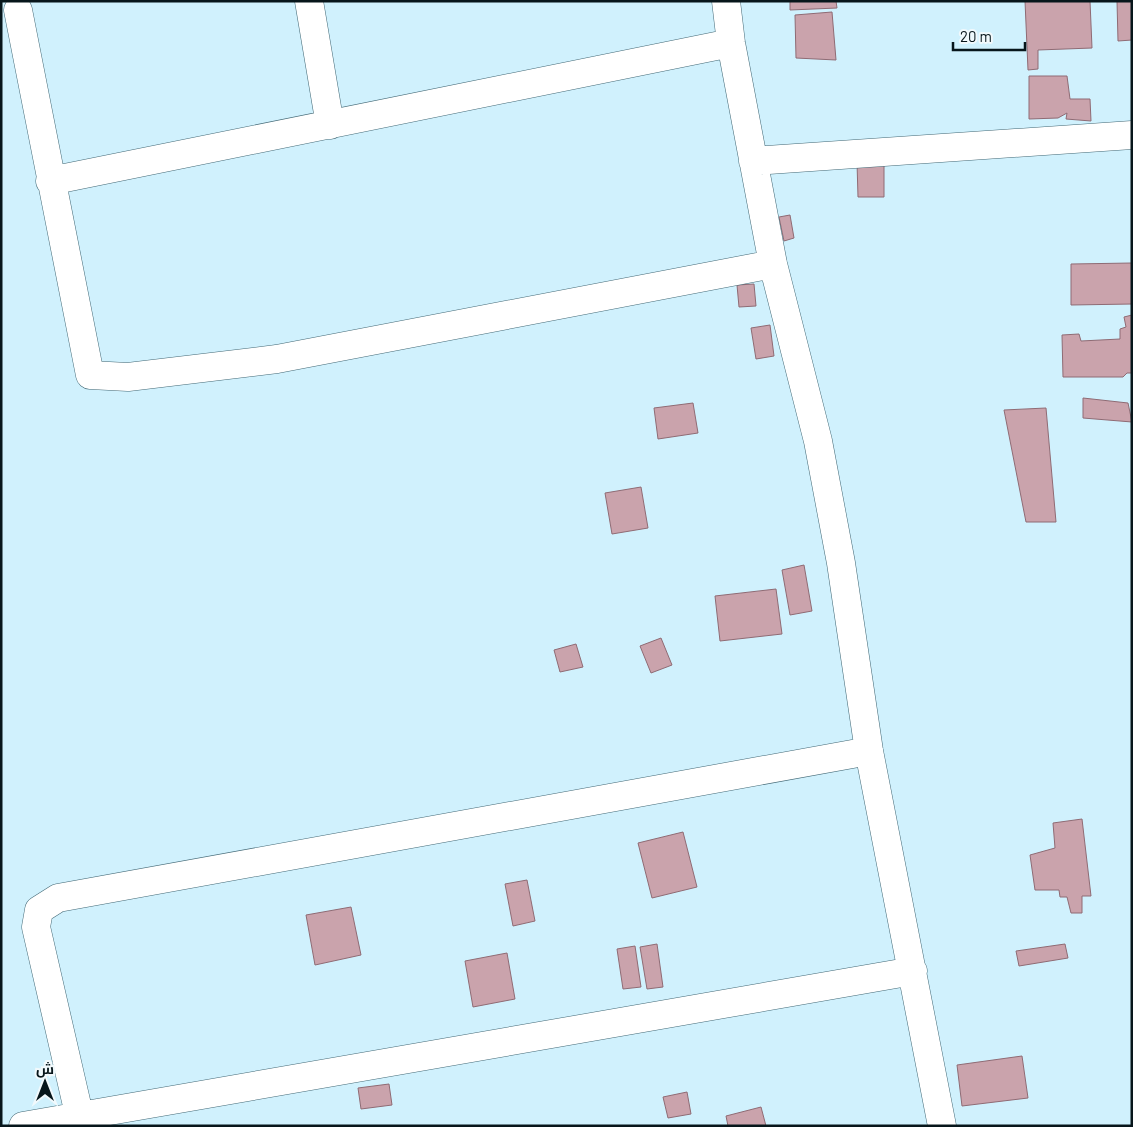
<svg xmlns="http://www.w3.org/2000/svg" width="1133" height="1127" viewBox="0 0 1133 1127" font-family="Barlow,Cairo,sans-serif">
<rect width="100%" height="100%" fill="#d0f1fd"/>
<path fill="#caa3ac" stroke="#8f6b74" d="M790,1H836L837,8L790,10Z
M1025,1H1090L1092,48L1038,50V69L1028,70Z
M1117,1H1132V40L1118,41Z
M832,12L836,60L796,58L795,15Z
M1029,76H1067L1070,99H1090L1091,121L1066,119L1067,113L1058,118L1029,119Z
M857,162H884V197H858Z
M790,215L794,238L784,241L779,217Z
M1132,263V304L1071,305V264Z
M754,284L756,306L739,307L737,285Z
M1132,315V373H1127L1123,377H1063L1062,335L1079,334L1081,341L1120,339V329L1126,327L1124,317Z
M770,325L774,356L756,359L751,328Z
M1083,398L1128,403L1132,422L1083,418Z
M693,403L698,433L658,439L654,408Z
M1046,408L1056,522H1026L1004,410Z
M641,487L648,528L612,534L605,493Z
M804,565L812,611L790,615L782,570Z
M776,589L782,634L720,641L715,596Z
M661,638L672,665L651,673L640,646Z
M576,644L583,667L560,672L554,650Z
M1082,819L1091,896H1082V913H1071L1067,897H1060L1059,890H1035L1030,855L1055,848L1053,823Z
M683,832L697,887L652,898L638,843Z
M527,880L535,921L513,926L505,884Z
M351,907L361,955L315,965L306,915Z
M657,944L663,987L647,989L640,947Z
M1065,944L1068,958L1019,966L1016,951Z
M635,946L641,987L623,989L617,949Z
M507,953L515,999L473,1007L465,961Z
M1022,1056L1028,1098L962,1106L957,1065Z
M389,1084L392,1105L361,1109L358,1088Z
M687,1092L691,1114L668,1118L663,1097Z
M761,1107L766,1126H728L726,1116Z"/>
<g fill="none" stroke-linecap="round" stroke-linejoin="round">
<g stroke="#436976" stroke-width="29">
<path id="minor" d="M309,1L330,125
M726,1L731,43L773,264L818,441L841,563L869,751L942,1126
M18,10L90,375L128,377L277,359L773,264
M753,161L1132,135
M50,181L731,43
M79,1114L36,927L39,910L58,898L869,751
M23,1126L913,971"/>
</g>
<use href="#minor" stroke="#fff" stroke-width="28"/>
</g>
<rect width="1133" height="1127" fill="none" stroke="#07161b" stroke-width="5"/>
<g transform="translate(45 1082)" stroke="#f1f9fc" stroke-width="4" paint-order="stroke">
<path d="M0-4L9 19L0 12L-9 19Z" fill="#07161b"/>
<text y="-8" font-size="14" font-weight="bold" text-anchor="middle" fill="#07161b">ش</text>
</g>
<path d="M953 42v8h72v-8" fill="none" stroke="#07161b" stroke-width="2.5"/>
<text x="960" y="42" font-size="15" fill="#07161b" stroke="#f1f9fc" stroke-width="4" paint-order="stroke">20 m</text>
</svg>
